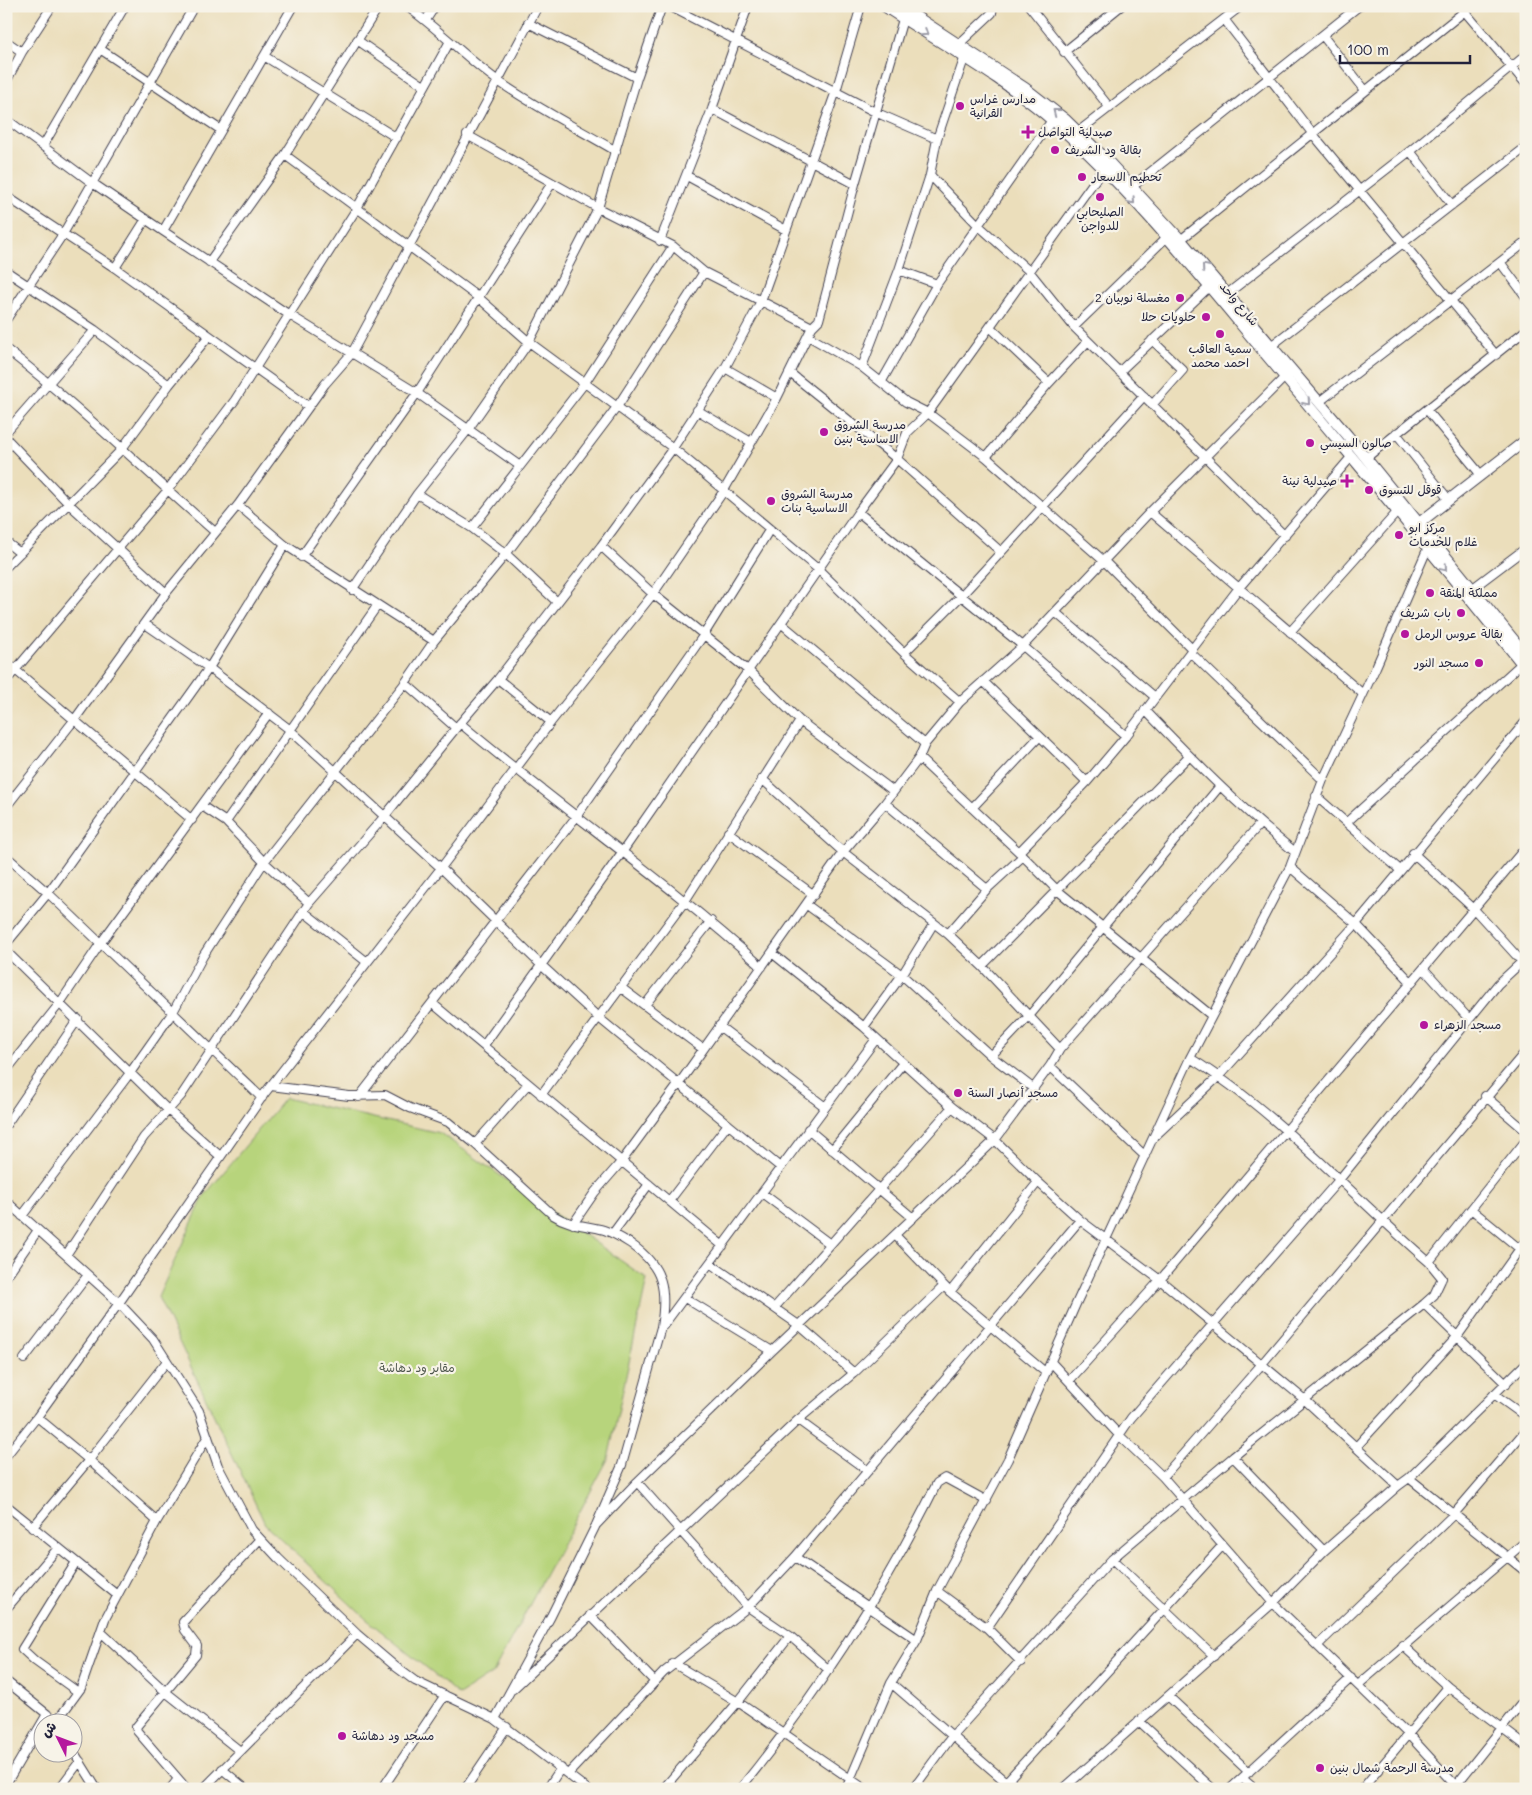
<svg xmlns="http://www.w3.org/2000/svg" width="1532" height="1795" viewBox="0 0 1532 1795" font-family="Mali,'Playpen Sans Arabic',sans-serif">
<rect width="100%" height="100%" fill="#f7f3e8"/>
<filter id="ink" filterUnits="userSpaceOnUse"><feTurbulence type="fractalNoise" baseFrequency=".02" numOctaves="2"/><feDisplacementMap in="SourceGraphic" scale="10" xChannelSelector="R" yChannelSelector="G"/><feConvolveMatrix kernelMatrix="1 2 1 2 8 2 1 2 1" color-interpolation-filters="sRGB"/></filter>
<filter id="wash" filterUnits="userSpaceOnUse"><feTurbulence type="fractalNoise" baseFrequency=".0096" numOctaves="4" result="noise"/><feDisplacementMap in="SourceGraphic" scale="20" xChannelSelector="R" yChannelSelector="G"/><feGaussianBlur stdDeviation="1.12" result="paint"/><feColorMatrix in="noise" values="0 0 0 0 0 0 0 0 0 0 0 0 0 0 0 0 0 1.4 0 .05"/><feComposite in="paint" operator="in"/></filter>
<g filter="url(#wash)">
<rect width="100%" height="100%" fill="#ebdebb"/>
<path fill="#b7d47b" stroke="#6c7b5b" d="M285,1098L440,1133L647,1279L608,1459L493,1673L459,1695L365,1618L265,1524L158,1297L204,1196Z"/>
</g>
<g filter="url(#ink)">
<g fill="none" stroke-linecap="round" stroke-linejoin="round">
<g stroke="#403e4e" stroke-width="10">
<path id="minor" d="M406,6C439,29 466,58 498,81C535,107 577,128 616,151
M669,6L875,112L937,139
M1029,6L1110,108
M1460,6L1526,84
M1224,19L1312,133L1496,355
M426,20L435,6
M528,23L637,78
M1323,36L1365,90
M357,40L424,86
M6,41L22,52
M959,44L992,13L993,6
M100,49L221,130
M1064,52L1121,6
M264,56L397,138
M6,82L22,52L52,6
M712,109L855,184
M6,119L91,182L163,231L288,314L417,393L520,466
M1079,131L1241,6
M467,135L598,208L673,246L704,272L812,327
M43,146L125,6
M1410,151L1452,205
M285,155L479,298L529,342L673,448L819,570L904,653L960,702
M930,175L978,225L1029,271L1074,327L1285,536
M687,176L786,230
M1133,186L1359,6
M6,196L115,268L308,406
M163,231L293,6
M660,241L712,109L748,6
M1178,242L1471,6
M209,262L285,155L379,6
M1500,262L1526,297
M115,268L146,219
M899,270L937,284
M6,271L95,330L169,385
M1227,294L1410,151L1526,55
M6,320L63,234L194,6
M990,327L1049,383
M1074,327L1170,234
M808,336L862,367L906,402L928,413L986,457L1105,562L1192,649
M1152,340L1183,370L1152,405
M1271,346L1526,147
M6,349C79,406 145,471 215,532
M862,367L899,270L930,175L937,139L964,59
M725,368L777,398
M1119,372L1209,287
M790,373L897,459L1000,551
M882,381L937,284L1052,120
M1319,402L1526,242
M697,410L751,442
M1427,410L1481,475
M6,432L95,330
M1396,433L1449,500
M6,438L69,504L166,593
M986,457L1049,383L1088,341
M1366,458L1526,330
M417,494L472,528L506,554L556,601
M238,505L285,545L434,641
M858,512L1023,646L1126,736
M1150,512L1363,694
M472,528L584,384L673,246
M6,542L20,553
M601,546L653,594L749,671L800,721L892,790
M301,557L417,393L552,183
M6,567L121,450L169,385L208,337
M1473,588L1526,548
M352,590L417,494L467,431L529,342L598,208L637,78L662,6
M1055,612L1155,697
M145,624L209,668L289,729L441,868L540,964L599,1018L780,1167
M782,624L925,744
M1290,632L1400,509
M1190,652L1323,780
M904,653L960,597L1144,396
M6,662L192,820
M498,679L551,722
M6,681L167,491L235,400L357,208L449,43
M983,681L1087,782
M405,683L456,728
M1145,710C1193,760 1241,809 1295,852
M460,723C559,807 666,880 762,967
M919,758L1019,852
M762,779L843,852L948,934L982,966L1060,1049
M1316,796L1400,870
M885,803L987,889
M202,806L226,822L264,862L309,903
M6,807L75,719L166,593L238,505L325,384L352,353L538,6
M972,808L1039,737
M226,822L377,606
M1347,822L1521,664
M728,832L814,895
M1413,853L1473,908L1524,964
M6,856L48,893L262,1098
M1023,856L1057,890L1212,1016
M1290,867L1356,924L1412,983
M807,905L902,975L991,1056L1034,1089
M303,911L367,962
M948,934L987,889L1023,856L1019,852L1087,782L1126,736L1238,589L1352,456
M6,944L48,893L209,668L285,545
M6,951L168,1110L220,1156
M772,953L864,1027L952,1107L995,1140L1038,1182L1080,1220L1160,1280L1305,1400L1398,1486
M982,966L1189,756
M1424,969L1469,1019
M620,987L703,1049
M432,1003L723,1246
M645,1005L711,921
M719,1026L824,1106
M864,1027L902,975L934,923
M484,1045L623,851L858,512L897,459L907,433L928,413L1103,169
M991,1056L1030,1015L1220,786
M1050,1066L1145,1156
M6,1071L60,1003L100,944L269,713
M271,1086L349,1096L385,1095L410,1108L448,1122L475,1144L553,1215C570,1226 586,1225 604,1230C614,1233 623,1239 631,1244C664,1267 667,1290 661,1327L622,1465L596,1525L551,1616L495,1719
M541,1095L685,901L800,721
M1485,1096L1526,1131
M359,1097L576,817L703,636L770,529
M6,1125L78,1019
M808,1129L913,1218
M1156,1135L1219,1076L1356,924L1526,721
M475,1144L528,1084
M832,1150L903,1063
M762,1193L830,1244
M670,1200L728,1124
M6,1201L119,1303L153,1339L199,1411L218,1466L252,1530L278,1558L357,1634L396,1667L415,1681L495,1719L587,1789
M1471,1209L1526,1254
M22,1216L130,1073L173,1012L203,956L264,862L405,683L434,641L506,554L617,407L704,272
M573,1224L595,1192L622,1161L678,1085L843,852L885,803L919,758L925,744L960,702L1023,646L1150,512L1285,377
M613,1233L649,1184
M895,1235L950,1292L1045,1372
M66,1255L144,1137L181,1096L309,903L384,817L456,728L498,679L601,546L673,448L725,368L761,301L836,91L861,6
M1429,1262L1526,1140
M711,1264L800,1326L854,1373
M6,1277L38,1230
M950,1292L1038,1182
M685,1298L772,1351
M1424,1304L1506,1384
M775,1307L952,1107
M663,1326L876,1039
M24,1359L88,1275
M1051,1362L1120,1436L1163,1477L1273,1603L1409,1735L1455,1785
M1069,1381L1160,1280L1526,847
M1494,1394L1526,1417
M37,1417L89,1460L157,1521
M798,1420L868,1471
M1357,1446L1457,1337L1526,1240
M6,1456L37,1417L119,1303L265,1093L441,868L551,722L653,594L723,492L777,398L812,327L819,320L855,184L903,19
M1233,1457L1324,1551
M1163,1477L1261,1365L1526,1051
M1409,1478L1526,1572
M637,1482L748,1607L790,1636L829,1670
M6,1505L117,1595
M596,1525L637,1482L772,1351L995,1140L1050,1066L1060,1049L1260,824
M32,1528L89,1460L167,1361
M795,1557L917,1640
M1112,1559L1214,1656
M76,1562L22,1649L35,1661L78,1692
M937,1591L987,1628L1021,1662
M6,1609L58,1548
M590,1615L655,1682
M987,1628L1131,1418L1339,1180L1498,984L1526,958
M101,1632L167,1693L240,1751
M1318,1645L1454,1514L1526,1430
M1402,1645L1448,1687L1526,1746
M673,1663L738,1702L865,1789
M6,1681L47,1714L54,1722
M891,1683L1014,1789
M1358,1685L1526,1541
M513,1689L798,1420L854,1373L944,1286
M1168,1696L1249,1772
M1139,1721L1213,1789
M56,1722L81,1688L105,1619L157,1521L208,1436
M72,1749L97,1789
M222,1769L246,1789
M569,1773L664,1672L748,1607L795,1557L1080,1220
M1242,1778L1255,1789
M1006,1782L1222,1546
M6,1784L47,1714
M59,1789L80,1761
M170,1789L178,1779
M187,1789L137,1731L136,1727L196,1655L197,1646L185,1630L183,1622L260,1539
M203,1789L357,1634
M382,1789L445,1695
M465,1789L507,1727
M547,1789L561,1768
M663,1789L738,1702L790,1636
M740,1789C817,1694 883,1593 937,1483L945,1478L987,1501
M846,1789L891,1683L917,1640L937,1591L1008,1459L1076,1304L1190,1058L1290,867L1323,780L1376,667L1429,545
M913,1789L953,1735L1112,1559L1233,1457L1424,1304L1434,1295L1442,1278L1429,1262C1352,1196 1277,1111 1190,1058
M1063,1789L1273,1603L1324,1551L1398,1486L1409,1478L1526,1363
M1230,1789L1351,1678
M1362,1789L1448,1687
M1453,1789L1526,1698"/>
</g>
<g stroke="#403e4e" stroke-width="12">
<path id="tertiary" d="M884,6C941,44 1003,77 1054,122C1135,193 1204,281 1273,363C1358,465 1444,565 1526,669
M900,6L1025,88L1066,120L1105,158L1181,240L1348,436L1526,655
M1414,527L1526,440"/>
</g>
<use href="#minor" stroke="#fff" stroke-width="8"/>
<use href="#tertiary" stroke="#fff" stroke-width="10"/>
</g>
<defs><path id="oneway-chevron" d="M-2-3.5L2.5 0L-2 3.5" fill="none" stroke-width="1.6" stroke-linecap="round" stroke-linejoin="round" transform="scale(1.25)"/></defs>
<g stroke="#9c9ca7">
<use href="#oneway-chevron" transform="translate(925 33) rotate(33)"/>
<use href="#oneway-chevron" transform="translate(1056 112) rotate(-142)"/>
<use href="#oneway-chevron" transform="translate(1132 201) rotate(48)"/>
<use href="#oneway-chevron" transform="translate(1205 267) rotate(-131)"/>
<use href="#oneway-chevron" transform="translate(1307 402) rotate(49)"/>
<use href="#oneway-chevron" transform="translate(1444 568) rotate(50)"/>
</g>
</g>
<g fill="#b5179e" stroke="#f7f3e8" stroke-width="2">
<circle cx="960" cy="106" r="5"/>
<path d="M1025.5 124.5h5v5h5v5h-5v5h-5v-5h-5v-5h5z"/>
<circle cx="1055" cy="150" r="5"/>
<circle cx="1082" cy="177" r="5"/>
<circle cx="1100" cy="197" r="5"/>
<circle cx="1180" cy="298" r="5"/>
<circle cx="1206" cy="317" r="5"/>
<circle cx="1220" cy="334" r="5"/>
<circle cx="824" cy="432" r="5"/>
<circle cx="1310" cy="443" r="5"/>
<path d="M1344.5 473.5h5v5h5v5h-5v5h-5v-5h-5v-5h5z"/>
<circle cx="1369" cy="490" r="5"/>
<circle cx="771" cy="501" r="5"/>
<circle cx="1399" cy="535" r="5"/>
<circle cx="1430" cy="593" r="5"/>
<circle cx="1461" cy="613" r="5"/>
<circle cx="1405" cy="634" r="5"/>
<circle cx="1479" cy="663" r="5"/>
<circle cx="1424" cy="1025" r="5"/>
<circle cx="958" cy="1093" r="5"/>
<circle cx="342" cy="1736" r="5"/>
<circle cx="1320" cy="1768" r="5"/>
</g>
<g text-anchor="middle" stroke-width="4.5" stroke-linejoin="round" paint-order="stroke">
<g font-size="12" fill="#22223b" stroke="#f7f3e8" text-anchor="start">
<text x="970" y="103">مدارس غراس<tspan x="970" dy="14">القرانية</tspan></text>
<text x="1038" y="136">صيدلية التواصل</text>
<text x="1065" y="154">بقالة ود الشريف</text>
<text x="1092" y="181">تحطيم الاسعار</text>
<text x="1100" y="216" text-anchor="middle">الصليحابي<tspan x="1100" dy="14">للدواجن</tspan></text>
<text x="1170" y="302" text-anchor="end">مغسلة نوبيان 2</text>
<text x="1196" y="321" text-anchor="end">حلويات حلا</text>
<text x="1220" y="353" text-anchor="middle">سمية العاقب<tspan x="1220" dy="14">احمد محمد</tspan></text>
<text x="834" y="429">مدرسة الشروق<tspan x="834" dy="14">الاساسية بنين</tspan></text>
<text x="1320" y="447">صالون السيسي</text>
<text x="1337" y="485" text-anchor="end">صيدلية نينة</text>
<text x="1379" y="494">قوقل للتسوق</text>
<text x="781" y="498">مدرسة الشروق<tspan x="781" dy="14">الاساسية بنات</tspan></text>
<text x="1409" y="532">مركز ابو<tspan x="1409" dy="14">غلام للخدمات</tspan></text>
<text x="1440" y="597">مملكة المنقة</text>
<text x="1451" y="617" text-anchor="end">باب شريف</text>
<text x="1415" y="638">بقالة عروس الرمل</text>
<text x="1469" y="667" text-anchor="end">مسجد النور</text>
<text x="1434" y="1029">مسجد الزهراء</text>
<text x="968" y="1097">مسجد أنصار السنة</text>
<text x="352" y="1740">مسجد ود دهاشة</text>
<text x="1330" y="1772">مدرسة الرحمة شمال بنين</text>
</g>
<g font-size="12" fill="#22223b" stroke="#f7f3e8">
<text transform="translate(1239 304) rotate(50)" y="4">شارع واحد</text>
</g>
<g font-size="12" fill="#4f574e" stroke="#f7f3e8">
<text x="417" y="1372">مقابر ود دهاشة</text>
</g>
</g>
<rect width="1532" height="1795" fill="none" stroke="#f7f3e8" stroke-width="25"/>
<g transform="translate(58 1738) rotate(312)"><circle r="24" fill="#f7f3e8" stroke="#a29fa3"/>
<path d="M0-4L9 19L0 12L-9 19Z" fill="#b5179e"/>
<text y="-8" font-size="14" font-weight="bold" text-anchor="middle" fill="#22223b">ش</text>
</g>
<path d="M1340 55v8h130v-8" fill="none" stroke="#22223b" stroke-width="2.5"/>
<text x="1347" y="55" font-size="15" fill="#22223b" stroke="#f7f3e8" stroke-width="4" paint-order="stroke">100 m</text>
</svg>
